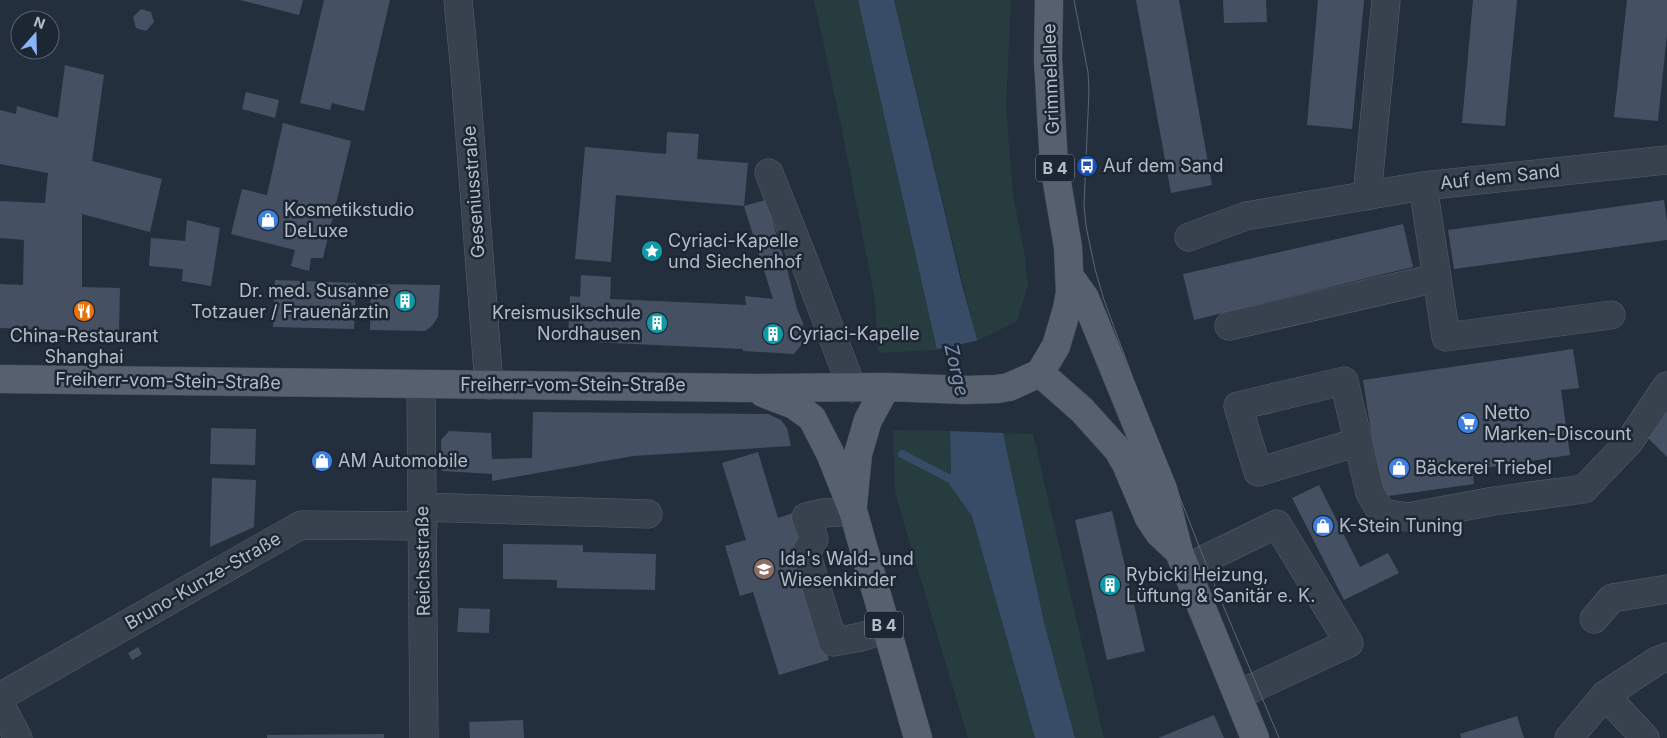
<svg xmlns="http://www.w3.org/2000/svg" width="1667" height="738" viewBox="0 0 1667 738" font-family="Inter,sans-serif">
<rect width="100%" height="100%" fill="#242f3e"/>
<path fill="#263c3f" d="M814,0H858L937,350L878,353L875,299L841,125Z
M894,0H1011L1006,108L1013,195L1025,257L1028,285L1017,321L977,341Z
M893,430L950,431L951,471L949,484L972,516L1035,738H968L895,493Z
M1003,433L1033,434L1104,738H1075L1044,622Z"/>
<path fill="#394c67" d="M858,0H894L962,285L1003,433L1044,622L1075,738H1035L972,516L949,484L951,471L950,431L937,350Z"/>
<path fill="#242f3e" d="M980,340L1005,433L948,431L934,350Z"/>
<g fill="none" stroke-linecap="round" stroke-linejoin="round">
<path stroke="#394c67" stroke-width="8" d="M902,454L958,483"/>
</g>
<path fill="#455162" d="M240,0H303L299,15Z
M324,0H390L364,111L332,103L330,110L300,103Z
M1136,0H1179L1212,185L1171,193Z
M1223,0H1266L1267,22L1224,23Z
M1318,0H1364L1352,129L1307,125Z
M1473,0H1517L1505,126L1462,123Z
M1627,0H1667V34L1658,121L1614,117Z
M141,9L151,12L154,22L146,31L136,28L133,17Z
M65,65L104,75L92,161L162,179L150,232L82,214V287L120,288L119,332L0,328V284L23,285L24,240L0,238V201L45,203L48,173L0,164V110L16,114L17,106L58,118Z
M246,92L279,100L275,118L242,109Z
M283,123L351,141L323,258H311L309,271L291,266L295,250L231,234L242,189L267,195Z
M667,132L699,134L697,159L748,163L744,206L616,195L611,262L575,259L585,147L666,154Z
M766,200L787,269L797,309L803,323L802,344L794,354L743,351V349L568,341L570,296L580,297L581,275L611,277L610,299L746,305L745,296L773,299L744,206Z
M1664,200L1667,222V240L1454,269L1448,230Z
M187,220L220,228L211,286L182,281L183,269L149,266L151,238L185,241Z
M1403,224L1413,267L1194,320L1183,274Z
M275,280L356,283L354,329L273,327Z
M371,284L440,285L438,317L432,326L425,331L370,330Z
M1573,349L1579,388L1561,390L1570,455L1472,470L1474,484L1381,497L1363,380Z
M533,412L768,414L781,420L787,428L791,446L633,456L492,481V474L442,471L441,440L449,431L491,433L492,459L532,458Z
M1667,412V457L1644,434Z
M211,428L256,429L255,465L210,464Z
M758,452L778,518L793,513L802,543L794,545L829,660L779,675L753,592L740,596L725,546L746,540L722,463Z
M212,478L256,480L254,527L210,547Z
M1319,485L1360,567L1388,553L1399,573L1344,600L1292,498Z
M1112,511L1145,651L1107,660L1075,520Z
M503,544L583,545V552L656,554L655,590L557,588V580L503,579Z
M459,608L490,609L489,633L457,632Z
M138,647L142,654L132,660L128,653Z
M1214,715L1224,738H1158Z
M1517,716L1524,738H1461L1460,734Z
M523,720L524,738H470L469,722Z
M384,734V738H267V735Z"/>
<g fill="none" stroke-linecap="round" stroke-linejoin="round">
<g stroke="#565f6c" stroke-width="29">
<path id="minor" d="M458,0L465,72L489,385
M769,173L806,266L852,388
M1423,186L1446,337L1611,315
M1367,196L1386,0
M1189,237L1246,216L1423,186L1667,160
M1229,326L1436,278
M421,385L424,738
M1358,442L1258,472L1238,406L1344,381L1370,493L1382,513L1408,517L1494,501L1584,489L1629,442L1667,386
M422,507L648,514
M853,511L824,513L806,517L814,539L806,553L833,642L861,637L885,629
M1186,570L1205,559L1277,524L1349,643L1238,695
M1594,619L1612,598L1667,589
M0,697L301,525L423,526
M0,704L18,738
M1569,738L1605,695
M1645,738L1605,695L1657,661L1667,657"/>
</g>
<g stroke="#414a57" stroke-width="29">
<path id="major" d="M1070,277L1085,298L1163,489L1179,552L1255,738
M1040,373L1082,410L1118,450L1126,464L1149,518L1159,533L1176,549
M0,379L750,388L886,387L966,390L997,389L1009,387L1040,373L1056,346L1067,309L1070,292L1068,247L1054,165L1048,59L1049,0
M763,393L794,405L812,418L830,453L853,511L918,738
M853,505L858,454L868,420L886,387"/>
</g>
<use href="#minor" stroke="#38414e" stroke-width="28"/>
<use href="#major" stroke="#56606e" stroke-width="28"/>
<path stroke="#5a6575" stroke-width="1" d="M1074,0L1088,72L1089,91L1084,205L1086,226L1095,269L1104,300L1132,376L1212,579L1279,738"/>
</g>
<defs>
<g id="bus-disc" transform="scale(1.125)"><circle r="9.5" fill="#1a4fb4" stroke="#1d2633"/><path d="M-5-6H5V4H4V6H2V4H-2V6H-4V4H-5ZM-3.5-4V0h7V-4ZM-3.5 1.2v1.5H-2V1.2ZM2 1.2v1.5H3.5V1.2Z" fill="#fff"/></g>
<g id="shop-disc" transform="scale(1.125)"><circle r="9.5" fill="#3f7fe0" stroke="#1d2633"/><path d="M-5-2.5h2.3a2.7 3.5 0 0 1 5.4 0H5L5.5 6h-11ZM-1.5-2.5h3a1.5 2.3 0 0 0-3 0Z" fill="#fff"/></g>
<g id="sight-disc" transform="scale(1.125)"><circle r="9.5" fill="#0f9aa8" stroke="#1d2633"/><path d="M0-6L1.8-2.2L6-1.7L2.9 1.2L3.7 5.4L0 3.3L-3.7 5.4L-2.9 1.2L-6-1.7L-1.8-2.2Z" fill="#fff"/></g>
<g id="building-disc" transform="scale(1.125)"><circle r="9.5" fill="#0f9aa8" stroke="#1d2633"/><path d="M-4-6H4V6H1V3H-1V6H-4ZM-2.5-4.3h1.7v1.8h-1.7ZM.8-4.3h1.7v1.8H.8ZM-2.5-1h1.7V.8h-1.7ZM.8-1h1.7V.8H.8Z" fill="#fff"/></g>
<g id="restaurant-disc" transform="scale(1.125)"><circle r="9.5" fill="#e8710a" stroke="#1d2633"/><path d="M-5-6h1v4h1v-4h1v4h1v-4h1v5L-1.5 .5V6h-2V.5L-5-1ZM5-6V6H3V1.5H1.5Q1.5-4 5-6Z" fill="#fff"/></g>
<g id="supermarket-disc" transform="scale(1.125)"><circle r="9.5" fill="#3f7fe0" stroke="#1d2633"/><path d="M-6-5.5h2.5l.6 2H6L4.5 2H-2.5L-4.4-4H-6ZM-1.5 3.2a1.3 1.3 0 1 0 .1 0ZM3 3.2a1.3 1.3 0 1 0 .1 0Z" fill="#fff"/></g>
<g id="school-disc" transform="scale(1.125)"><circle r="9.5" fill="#8d6e63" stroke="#1d2633"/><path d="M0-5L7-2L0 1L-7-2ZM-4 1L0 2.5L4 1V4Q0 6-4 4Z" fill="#fff"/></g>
</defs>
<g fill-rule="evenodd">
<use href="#bus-disc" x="1087" y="166"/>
<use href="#shop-disc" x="268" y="220"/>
<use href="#sight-disc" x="652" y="251"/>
<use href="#building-disc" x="405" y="301"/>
<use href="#restaurant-disc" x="84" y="311"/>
<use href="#building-disc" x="657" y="323"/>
<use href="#building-disc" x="773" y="334"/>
<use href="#supermarket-disc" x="1468" y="423"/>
<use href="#shop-disc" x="322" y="461"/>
<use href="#shop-disc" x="1399" y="468"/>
<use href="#shop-disc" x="1323" y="526"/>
<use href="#school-disc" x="764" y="569"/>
<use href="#building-disc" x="1110" y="585"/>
</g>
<g text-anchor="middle" stroke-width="5" stroke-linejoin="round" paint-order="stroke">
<g fill="#1d2633" stroke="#878f9c" stroke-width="1">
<rect x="1036" y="154.5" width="38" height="27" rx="4"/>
<rect x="865" y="611.5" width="38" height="27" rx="4"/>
</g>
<g font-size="16" font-weight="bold" fill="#b4bcc9">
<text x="1055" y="174">B 4</text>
<text x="884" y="631">B 4</text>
</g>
<g font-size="18" fill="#b4bcc9" stroke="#1d2633">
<text transform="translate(1051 79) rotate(-92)" y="6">Grimmelallee</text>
<text transform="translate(1500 177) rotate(-6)" y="6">Auf dem Sand</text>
<text transform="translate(474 192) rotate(-94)" y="6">Geseniusstraße</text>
<text transform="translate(168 381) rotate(1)" y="6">Freiherr-vom-Stein-Straße</text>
<text x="573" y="391">Freiherr-vom-Stein-Straße</text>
<text transform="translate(423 561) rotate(-91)" y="6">Reichsstraße</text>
<text transform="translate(203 581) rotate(-30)" y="6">Bruno-Kunze-Straße</text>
</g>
<g font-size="18" fill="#b4bcc9" stroke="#1d2633" text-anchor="start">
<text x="1103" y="172">Auf dem Sand</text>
<text x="284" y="216">Kosmetikstudio<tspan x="284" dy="21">DeLuxe</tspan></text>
<text x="668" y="247">Cyriaci-Kapelle<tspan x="668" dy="21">und Siechenhof</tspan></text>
<text x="389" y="297" text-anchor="end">Dr. med. Susanne<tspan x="389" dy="21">Totzauer / Frauenärztin</tspan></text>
<text x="641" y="319" text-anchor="end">Kreismusikschule<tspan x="641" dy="21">Nordhausen</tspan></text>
<text x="789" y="340">Cyriaci-Kapelle</text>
<text x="84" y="342" text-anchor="middle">China-Restaurant<tspan x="84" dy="21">Shanghai</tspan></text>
<text x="1484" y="419">Netto<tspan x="1484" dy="21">Marken-Discount</tspan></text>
<text x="338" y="467">AM Automobile</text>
<text x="1415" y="474">Bäckerei Triebel</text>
<text x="1339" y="532">K-Stein Tuning</text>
<text x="780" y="565">Ida's Wald- und<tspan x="780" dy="21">Wiesenkinder</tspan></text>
<text x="1126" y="581">Rybicki Heizung,<tspan x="1126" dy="21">Lüftung &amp; Sanitär e. K.</tspan></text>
</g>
<g font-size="19" font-style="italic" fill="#7c92b1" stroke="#1d2633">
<text transform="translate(957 370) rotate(77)" y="7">Zorge</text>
</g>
</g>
<g transform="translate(35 35) rotate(20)"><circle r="24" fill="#1d2633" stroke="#59626f"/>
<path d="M0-4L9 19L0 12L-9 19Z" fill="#8ab4f8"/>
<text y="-8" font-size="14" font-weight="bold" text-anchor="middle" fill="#b4bcc9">N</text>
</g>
</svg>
